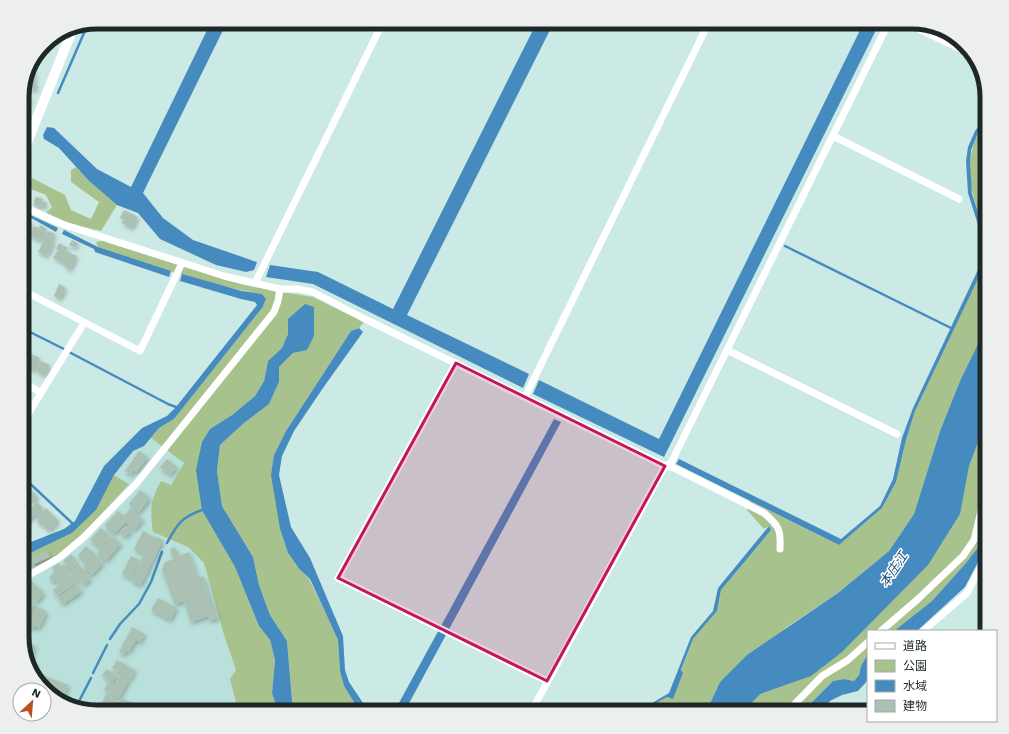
<svg xmlns="http://www.w3.org/2000/svg" width="1009" height="734" viewBox="0 0 1009 734" font-family="'Work Sans','Noto Sans JP',sans-serif">
<defs>
<filter id="shadow"><feDropShadow dx="1.5" dy="2.5" stdDeviation="2" flood-color="#0004"/></filter>
</defs>
<rect width="100%" height="100%" fill="#cceae5"/>
<path fill="#b9e0da" d="M148,436L184,462L171,485L153,532L188,547L204,563L224,635L236,670L230,679L238,711L237,712H96L51,697L30,671L22,642V554L76,525L112,469Z"/>
<path fill="#a8c28e" d="M987,121V240C976,207 960,168 978,134C980,130 984,125 987,121Z
M76,167L89,181L117,205L101,231L68,223L46,213L52,207L46,195L31,189L29,182L32,178L65,195L71,210L91,219L99,202L71,182V170Z
M102,241L243,285L313,297L364,322L359,328L351,331L286,431L274,455L280,529L288,553L300,570L309,579L327,616L338,640L340,671L344,686L360,712H293L287,641L270,615L259,585L253,557L222,506L217,471L220,445L244,423L269,404L279,382V367L293,353L307,349L314,336L288,319V334L282,348L268,361L264,381L255,396L232,415L210,429L222,544L235,567L259,626L270,640L275,660L272,693L278,712H237L238,711L230,679L236,670L224,635L204,563L188,547L153,532C150,510 150,501 161,481L171,485L184,463L151,438L159,428L174,419L262,308V294C206,285 152,265 98,247L96,242Z
M987,259V344L960,381L940,431L914,514L889,551L838,593L787,627L720,682L706,712H641L667,697L673,699L681,671L693,639L717,611L721,590L771,530L769,526L764,529L747,510L750,501L839,545L882,508L896,482L906,440L915,411Z
M987,395V532L983,541L966,563L932,601L894,631H868V654L861,666L859,675L854,681L844,679L833,681L802,712H734L765,680L842,652Z
M114,475L129,484L82,535L58,555L36,566L24,556L72,533L96,510Z"/>
<path fill="#468bbf" d="M211,22H227L143,193L163,218L193,240L257,262L254,270L246,272L216,265L160,239L138,213L117,205L89,181L59,148L44,139L43,135L47,127L54,128L97,169L131,187Z
M537,22H554L407,315L529,374L523,388L313,284L266,277L270,265L318,272L393,309Z
M864,22H880L664,457L533,394L539,380L659,439Z
M987,115V121L978,133L971,150L970,163L972,194L987,240L986,262L915,411L906,440L896,482L882,508L839,545L676,464L679,459L841,539L880,506L893,479L902,438L913,408L983,259L985,247L968,193L966,161L968,147L975,131Z
M22,211L58,228L56,232L33,219L22,215Z
M64,230L98,247L171,271L169,277L95,252L94,249L62,234Z
M182,274L242,291L262,294L266,299L262,308L174,419L159,428L144,446L133,451L114,475L96,510L72,533L24,556L22,554V549L31,542L64,529L75,521L104,466L142,428L167,416L176,407L257,305L255,302L241,299L180,281Z
M305,304L314,307V336L307,350L293,353L279,367V382L269,404L244,423L220,445L217,471L222,506L253,557L259,585L270,615L287,641L293,712H278L272,693L275,660L270,640L259,626L235,567L202,510L196,470L202,442L210,429L232,415L255,396L264,381L268,361L282,348L288,334V319Z
M987,326V418L969,466L960,514L928,565L842,652L811,676L760,694L743,712H706L720,682L747,655L838,593L889,551L914,514L940,431L960,381Z
M359,328L363,332L323,388L294,431L282,456L279,475L291,527L310,558L343,636L345,670L349,682L369,712H360L344,686L340,671L338,640L327,616L310,579L300,570L288,553L280,529L271,475L274,455L286,431L351,331Z
M554,419L561,422L407,707L401,712H394Z
M769,526L771,530L721,590L717,611L693,639L681,670L683,673L673,699L667,697L641,712H637L669,693L691,637L713,611L718,588Z
M987,532V545L965,587L917,631H894L932,601L966,563L983,541Z
M868,654V680L858,691L842,695L830,701L824,708L826,712H802L833,681L844,679L854,681L859,675L861,666Z"/>
<g fill="none" stroke-linecap="round" stroke-linejoin="round">
<path stroke="#468bbf" stroke-width="2.5" d="M58,93L87,26
M785,246L951,328
M22,328L64,349
M69,352L168,404L176,407
M22,476L72,523
M167,543C177,525 181,517 202,510
M110,639L120,624L139,604L151,582L162,552
M93,673L107,645
M77,705L91,678"/>
</g>
<path fill="#abc1b3" filter="url(#shadow)" d="M28,69L36,73L34,77L36,79L34,83L37,85L34,91L25,86Z
M24,96L31,99L26,109L22,107V100Z
M37,197L43,199L42,201L47,203L45,207L41,205L40,207L34,205L35,198Z
M124,210L138,217L132,228L122,223L124,220L120,218Z
M26,221L32,223L25,236L22,235V228Z
M40,225L47,229L41,241L29,235L34,226L39,228Z
M49,231L55,234L52,240L54,241L47,256L38,252Z
M72,240L78,243L76,248L69,245Z
M59,243L68,248L66,251L77,256L70,270L65,267L66,264L53,258L58,250L56,249Z
M59,284L66,288L60,299L54,296Z
M27,352L40,358L33,371L28,368L29,367L22,363Z
M41,361L50,365L45,375L36,371Z
M139,451L148,457L136,472L134,470L131,475L125,471Z
M167,459L177,467L170,475L160,467Z
M22,481L38,497L32,503L22,494Z
M140,490L150,498L139,512L129,504Z
M37,502L43,508L22,527V515Z
M46,508L59,521L49,531L42,524L41,525L37,522L39,520L36,518Z
M131,508L143,520L134,530L126,522L114,534L105,525L118,511L124,516Z
M126,526L131,531L125,537L120,533Z
M101,528L110,536L100,548L90,540Z
M143,531L152,536L143,554L134,549Z
M112,536L121,543L106,561L97,553Z
M153,536L163,540L141,585L131,581Z
M86,546L94,553L85,562L78,555Z
M175,547L178,556L189,552L198,578L203,576L218,618L210,621L208,616L191,622L184,601L175,604L162,570L165,562L174,559L170,549Z
M47,550L50,557L30,566L26,559Z
M71,554L78,563L71,569L63,561Z
M94,554L103,563L92,575L83,566Z
M131,556L140,560L131,578L122,574Z
M24,558L28,567L22,570V559Z
M59,563L61,567L64,564L69,571L53,582L49,577L55,572L52,568Z
M79,565L91,579L84,585L71,571Z
M69,572L77,582L57,596L53,590L59,585L56,581Z
M30,580L44,593L37,602L31,597L32,596L23,588Z
M77,584L82,591L63,604L58,598Z
M22,597L35,604L27,619L22,616Z
M158,598L177,608L170,620L151,610Z
M36,606L47,612L39,628L34,626L32,629L26,625Z
M132,627L145,634L140,642L136,640L129,652L126,650L124,655L119,652Z
M24,642L35,645L30,665H28L23,645Z
M117,660L135,670L131,679L112,668Z
M107,669L117,675L112,684L106,680L107,678L102,675Z
M120,675L129,680L119,698L104,690L107,684L113,687Z
M45,676L68,685L63,701L51,697L42,685Z
M106,694L117,700L111,712H98Z
M121,698L133,703L129,712H115Z"/>
<g fill="none" stroke-linecap="round" stroke-linejoin="round">
<path stroke="#fff" stroke-width="7" d="M22,131L30,135
M833,136L959,199
M22,206L62,224L224,276L280,289H298L313,292L363,318L665,466L674,468L764,513C779,526 781,529 780,549
M255,283L383,22
M22,290L140,351L182,263
M727,350L897,434
M456,363L338,578L547,681
M22,381L41,393
M525,397L709,22
M22,424L84,323
M22,579L59,558L83,538L136,484L274,312L278,301L280,289
M881,631L918,599L963,556L974,540L987,486
M923,631L967,593L987,555
M531,712L665,466L671,463L889,22
M787,712L822,676L848,660L868,642"/>
<path stroke="#fff" stroke-width="9" d="M906,22L971,53"/>
<path stroke="#fff" stroke-width="10" d="M22,155L72,31"/>
</g>
<path fill="#c2185b" fill-opacity="0.2" stroke="#c2185b" stroke-width="3" stroke-linejoin="round" d="M456,363L665,466L547,681L338,578Z"/>
<g text-anchor="middle" stroke-width="3" stroke-linejoin="round" paint-order="stroke">
<g font-size="13" font-style="italic" fill="#1e5176" stroke="#fff">
<text transform="translate(893 569) rotate(-56)" y="5">本庄江</text>
</g>
</g>
<path d="M0 0H1009V734H0ZM97 29H912A68 68 0 0 1 980 97V637A68 68 0 0 1 912 705H97A68 68 0 0 1 29 637V97A68 68 0 0 1 97 29Z" fill="#edeeee" fill-rule="evenodd"/>
<path fill="none" stroke="#1e2927" stroke-width="5" d="M97 29H912A68 68 0 0 1 980 97V637A68 68 0 0 1 912 705H97A68 68 0 0 1 29 637V97A68 68 0 0 1 97 29Z"/>
<rect x="867" y="630" width="130" height="92" fill="#ffffff" stroke="#a5a9a9"/>
<rect x="875" y="643" width="20" height="6" fill="#ffffff" stroke="#a5a9a9"/>
<text x="903" y="650" font-size="12" fill="#1e2927">道路</text>
<rect x="875" y="660" width="20" height="12" fill="#a8c28e" stroke="#a5a9a9"/>
<text x="903" y="670" font-size="12" fill="#1e2927">公園</text>
<rect x="875" y="680" width="20" height="12" fill="#468bbf" stroke="#a5a9a9"/>
<text x="903" y="690" font-size="12" fill="#1e2927">水域</text>
<rect x="875" y="700" width="20" height="12" fill="#abc1b3" stroke="#a5a9a9"/>
<text x="903" y="710" font-size="12" fill="#1e2927">建物</text>
<g transform="translate(32 702) rotate(26)"><circle r="19" fill="#ffffff" stroke="#a5a9a9"/>
<path d="M0-3L7 15L0 10L-7 15Z" fill="#b75220"/>
<text y="-6" font-size="11" font-weight="bold" text-anchor="middle" fill="#1e2927">N</text>
</g>
</svg>
